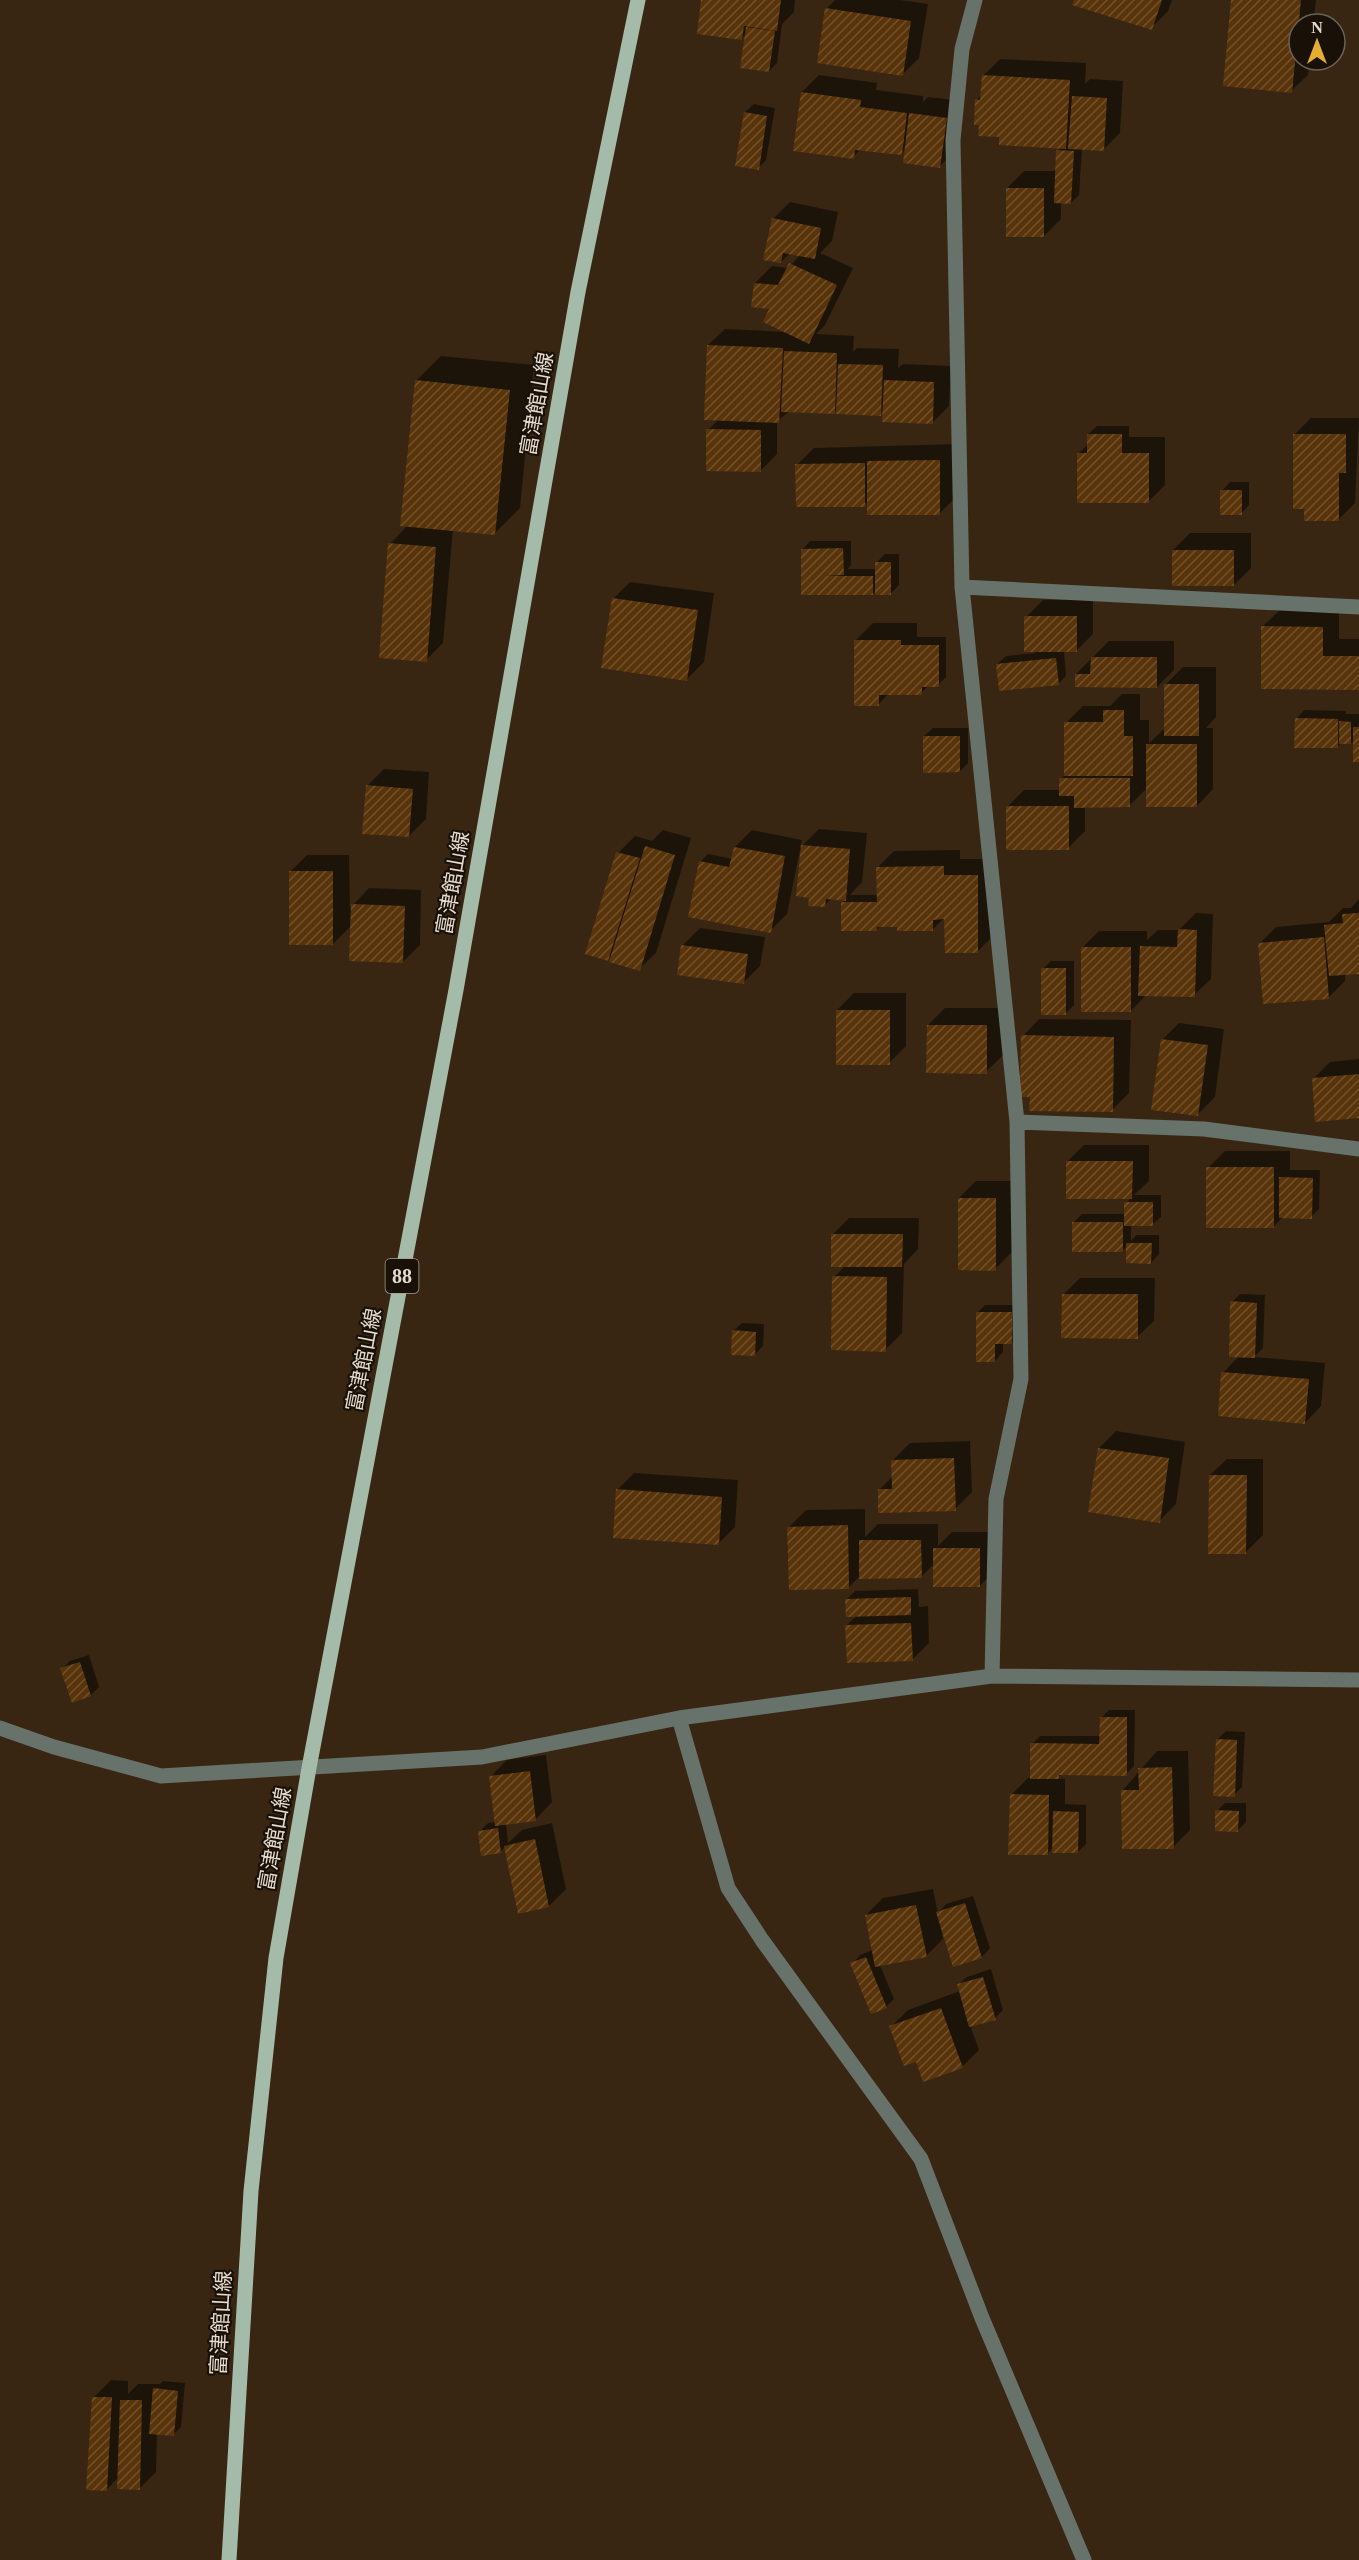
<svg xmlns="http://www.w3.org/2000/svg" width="1359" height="2560" viewBox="0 0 1359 2560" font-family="'Times New Roman','Noto Sans JP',serif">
<defs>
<pattern id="building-hatch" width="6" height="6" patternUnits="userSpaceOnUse" patternTransform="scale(1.5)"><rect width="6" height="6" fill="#59340a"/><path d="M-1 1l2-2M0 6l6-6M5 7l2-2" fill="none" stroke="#71512c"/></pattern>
</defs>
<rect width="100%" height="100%" fill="#382612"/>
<path fill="#0007" d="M703,0H795L794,12L782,24L777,63L769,71L746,34L742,38Z
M835,0H900L928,4L919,58L902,75L818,62L827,8Z
M1075,0H1172L1168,11L1151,28Z
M1233,0H1316L1313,24H1299V60H1310L1308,75L1291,91Z
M1000,59L1086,63L1085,84L1090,79L1123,81L1120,133L1103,150L1082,149L1079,195L1071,203L1061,202V219L1044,236L1007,188L1024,171H1057L1058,151L1061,148L1001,136L977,100L982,94L983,76Z
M819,75L877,83L876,90L923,96V102L928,97L963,101L957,149L940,166L906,149L901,154L861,149L853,157L802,92Z
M754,104L775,108L766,160L758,168L745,112Z
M790,202L838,212L832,241L820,253L853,268L825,325L816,334L854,336L853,352L857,348L899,349L898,368L903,364L951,366L949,406L932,423L884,410L880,414L838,409L834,413L790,411L777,421V454L760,471L708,430L719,419L708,345L725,329L788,332L755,283L772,266L788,268L800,255L790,253L781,262L773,219Z
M441,356L534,365L520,508L495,533L453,529L443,643L426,660L390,544L408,525L416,381Z
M1311,418H1359L1355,503L1338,520L1294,435Z
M1097,426H1129V437H1165V485L1148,502L1079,453L1088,444V434Z
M956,444L957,496L940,513L869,501L864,505L797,465L814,448Z
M1230,482H1249V505L1241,514L1222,491Z
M1190,533H1251V568L1234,585L1173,550Z
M810,541H851V565L848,569H877V562L885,554H899V585L891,593L877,590L873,594H803L802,550Z
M630,582L714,593L704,662L687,679L613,599Z
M1043,600H1093V634L1076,651H1064L1066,676L1058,684L997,664L1006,656L1035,653L1026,617Z
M1280,610H1339V639H1359V688L1263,626Z
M873,623H917V637H946V677L938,685H929L921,693H889L878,705L856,640Z
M1109,641H1174V670L1157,687L1076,674Z
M1183,667H1216V717L1206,728H1213V789L1197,806L1148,787L1129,806H1085V831L1068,848L1007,807L1024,790H1061V779L1066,774V723L1083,706H1110L1122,694H1140V720H1149V743L1165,728L1166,684Z
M1304,710L1346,711V714H1359V761L1354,743H1341L1338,746L1296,719Z
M933,728H968V763L960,771L924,736Z
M384,769L429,772L426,819L409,836L367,786Z
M819,829L867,833L862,882L850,895H878L877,868L894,851L960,850V859H994L995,934L978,951L946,916L932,930L899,925H881L876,930L842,903L846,899L832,898L825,905L800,850L787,914L770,931L700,862L708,854L733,859L735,847L752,830L802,840L800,848Z
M663,830L691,838L656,953L639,969L613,954L608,959L618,853L635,836L652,841Z
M307,855H349L350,908L369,888L421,890L420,945L403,962L352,925L333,944L290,872Z
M1359,899V973L1345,974V981L1328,998L1259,944L1276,927L1329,922L1343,908H1351Z
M1196,913L1213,914L1211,979L1194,995L1147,994L1131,1011L1082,948L1099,931H1147V940L1158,930H1179Z
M700,928L765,937L760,966L743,983L683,945Z
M1051,961H1074V1005L1066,1013L1043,969Z
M854,993H906V1046L889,1063L837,1010Z
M945,1008H1004L1003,1055L986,1072L928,1025Z
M1039,1019L1131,1020L1129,1093L1112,1110L1023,1036Z
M1179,1023L1224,1029L1215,1097L1198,1114L1163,1039Z
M1359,1059V1117L1313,1079L1330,1062Z
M1084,1145H1149V1181L1134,1195H1161V1217L1152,1225H1131V1241L1136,1235H1159V1254L1151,1263L1128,1245L1122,1251L1074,1222L1082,1214H1126V1203L1131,1198L1067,1162Z
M1225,1151H1290V1170H1320L1319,1209L1311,1217H1283L1273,1227L1208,1168Z
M976,1181H1013L1012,1252L995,1269L959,1198Z
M849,1218H919L918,1249L904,1264L902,1333L885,1350L834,1277L845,1266L832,1235Z
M1080,1278H1155L1154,1321L1137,1337L1063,1295Z
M1240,1294L1265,1295L1263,1348L1254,1357L1325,1363L1321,1406L1305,1423L1223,1373L1239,1356L1232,1302Z
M985,1305H1020V1335L1012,1343H1003V1352L995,1361L977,1313Z
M742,1323L764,1324L763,1346L754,1355L733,1331Z
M1116,1431L1185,1442L1176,1504L1159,1521L1099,1448Z
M970,1441L972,1492L955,1509L879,1490L893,1476V1460L910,1443Z
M1227,1459H1263V1535L1246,1552L1210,1475Z
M634,1473L738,1480L735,1527L718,1544L617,1490Z
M865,1509V1537L878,1524H938V1546L952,1532H996V1569L980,1586L935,1563L921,1577H859L849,1587L789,1527L806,1510Z
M918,1589L919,1607L928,1606L929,1643L912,1660L847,1625L857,1615L847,1599L855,1591Z
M89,1655L99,1687L91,1695L62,1669L70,1661Z
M1109,1710H1135L1134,1766L1126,1774H1062L1058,1778L1065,1779V1804L1086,1805V1844L1078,1852L1054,1847L1047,1854L1011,1795L1028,1778H1031L1032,1744L1040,1736H1101V1718Z
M1226,1731L1245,1732L1242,1787L1234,1795L1218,1739Z
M1157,1751H1188L1190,1830L1173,1847L1123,1790Z
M546,1755L552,1802L536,1819L506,1823L508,1843L522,1830L552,1823L566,1889L549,1906L505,1847L500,1852L480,1831L488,1823L496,1822L490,1777L507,1760Z
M1225,1803H1246V1822L1237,1831L1217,1811Z
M933,1889L938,1913L946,1904L973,1896L990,1948L982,1957L941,1927L943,1939L926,1956L880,1965L894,1999L886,2007L852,1964L860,1955L873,1950L866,1915L883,1898Z
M991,1969L1003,2010L995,2018L970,2025L979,2050L962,2067L917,2060L891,2027L908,2010L960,1991L958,1985L967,1977Z
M111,2380L128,2381V2394L138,2384H160L163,2381L185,2383L181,2427L173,2435L157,2433L156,2472L139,2489L119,2477L106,2490L94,2397Z"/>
<path fill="url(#building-hatch)" d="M701,0H781L777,31L744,26L742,40L697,34Z
M1074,0H1162L1152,30L1072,5Z
M1231,0H1301L1292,93L1223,86Z
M825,8L911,21L903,76L817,63Z
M746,27L775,31L769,72L740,68Z
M982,75L1070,80L1066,149L999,145V137L978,136L979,125H974L975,99L980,100Z
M801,92L861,100L860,107L907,113L902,155L855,150L854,159L793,151Z
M1072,96L1107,98L1104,151L1068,149Z
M744,112L767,116L759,170L735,166Z
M909,113L947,118L940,168L903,163Z
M1056,150L1074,151L1071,204L1054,203Z
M1006,188H1044V237H1006Z
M772,218L821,228L815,259L783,253L781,263L763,260Z
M789,263L837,285L809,344L763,322L769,309L751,307L754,283L778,285Z
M707,345L783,348L779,423L704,420Z
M784,351L837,353L835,414L781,412Z
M838,364L883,365L881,416L836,414Z
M415,380L510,390L495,535L400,526Z
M884,380L934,382L933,424L882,422Z
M706,429L761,430V472L706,471Z
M1087,434H1122V453H1149V503H1077V453H1087Z
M1293,434H1346V473H1339V521H1304V509H1293Z
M940,460V515H867V461Z
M865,463V507H796L795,464Z
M1220,490H1242V515H1220Z
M388,543L436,547L427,662L379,658Z
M843,548L844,575L824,576H873V595H801V549Z
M1172,550H1234V586H1172Z
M875,562H891V595H875Z
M612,598L698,610L687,681L601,668Z
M1024,616H1077V652H1024Z
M1261,626L1323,627V656H1359V690L1261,689Z
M854,640H901V645H939V687H922V695H879V706H854Z
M1091,657H1157V688L1075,687V674H1090Z
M1056,658L1059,685L999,691L996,664Z
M1164,684H1199V736H1164Z
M1103,710H1124V736H1133V776H1064V722H1103Z
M1295,718L1338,719V748H1294Z
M1339,721L1351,722V744H1339Z
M1353,727H1359V762H1353Z
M923,736H960V772L923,773Z
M1146,744H1197V807H1146Z
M1059,778H1130V807L1074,808V796H1059Z
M366,785L413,789L409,837L362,834Z
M1006,806H1069V850H1006Z
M801,845L850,849L846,901L826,899L825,907L808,906L809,898L796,896Z
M645,846L675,855L640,971L609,962Z
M734,847L785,856L771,933L688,917L699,861L729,867Z
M616,852L640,858L608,961L585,954Z
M944,866V875H978V953H945L944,919L933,920V931H897V927H877V931H841V902H877L876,867Z
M289,871H333V945H289Z
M351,904L405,906L403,963L349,961Z
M1359,913V974L1329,976L1324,925L1343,923L1342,914Z
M1178,929L1197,930L1195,997L1138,996L1140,946L1177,947Z
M1324,937L1329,999L1263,1004L1258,943Z
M681,945L748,954L744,984L677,975Z
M1081,947H1131V1012H1081Z
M1041,968H1066V1015H1041Z
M836,1010H890V1065H836Z
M927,1025H987V1074L926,1073Z
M1021,1035L1114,1037L1113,1112L1029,1111L1030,1097H1020Z
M1161,1039L1208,1045L1198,1116L1151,1110Z
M1359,1074V1118L1315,1122L1312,1078Z
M1066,1161H1133L1132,1199H1066Z
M1206,1167H1274V1228H1206Z
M1279,1177L1313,1178L1312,1219L1279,1218Z
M958,1198H996V1271L958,1270Z
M1124,1202H1153V1226H1124Z
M1072,1222H1123V1252H1072Z
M831,1234H903L902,1267H831Z
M1126,1243H1152L1151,1264L1126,1263Z
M832,1276L887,1277L886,1352L831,1350Z
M1062,1294H1138V1339L1061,1338Z
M1230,1301L1257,1303L1255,1358L1229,1357Z
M976,1312H1012V1344H995V1362H976Z
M732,1330L756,1332L755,1356L731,1355Z
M1221,1372L1309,1379L1305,1424L1218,1416Z
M1098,1448L1169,1458L1160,1523L1088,1512Z
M954,1458L956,1511L878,1513V1489H892L891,1460Z
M1209,1475H1247L1246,1554H1208Z
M616,1489L722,1497L719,1545L613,1538Z
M848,1525L849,1589L789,1590L787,1527Z
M859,1540H921L922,1578L859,1579Z
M933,1548H980V1587H933Z
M911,1597V1615L846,1617L845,1599Z
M911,1623L913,1661L847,1663L845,1625Z
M80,1662L91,1696L72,1703L60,1668Z
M1100,1717H1127V1776L1059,1775V1779H1030V1743L1099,1744Z
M1216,1739L1237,1740L1235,1797L1213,1796Z
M1172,1767L1174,1849H1122L1121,1790H1139L1138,1768Z
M530,1771L536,1821L495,1826L489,1776Z
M1010,1794L1049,1795L1048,1855H1008Z
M1215,1810L1239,1811L1238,1832L1215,1831Z
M1053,1811L1079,1812L1078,1853H1052Z
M498,1828L501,1853L481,1856L478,1831Z
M535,1839L549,1907L518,1914L504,1846Z
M965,1903L982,1958L953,1967L936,1912Z
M916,1905L927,1957L875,1967L865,1915Z
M866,1957L887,2008L871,2014L850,1963Z
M983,1977L996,2020L969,2027L957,1984Z
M941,2008L963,2068L923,2082L916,2062L904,2066L889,2026Z
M153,2388L178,2391L174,2436L149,2434Z
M92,2397H112L107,2491L86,2490Z
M120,2400H142L140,2490L117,2489Z"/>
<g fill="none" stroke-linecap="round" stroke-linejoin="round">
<path stroke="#67726a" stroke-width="15" d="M975,0L962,49L953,140L962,587L1017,1122L1021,1379L996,1499L992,1676
M962,587L1359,607
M1017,1122L1204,1129L1359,1149
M679,1718L728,1888L762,1940L921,2159L982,2318L1084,2560
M0,1728L54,1747L161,1776L482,1757L679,1718L992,1676L1359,1680"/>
<path stroke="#a4bba9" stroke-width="15" d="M229,2560L251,2191L276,1958L309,1768L456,990L578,292L638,0"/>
</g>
<g text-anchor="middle" stroke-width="4.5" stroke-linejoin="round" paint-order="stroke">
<rect fill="#191108" stroke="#a89e92" stroke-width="1.5" x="385.5" y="1259" width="33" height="34" rx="4.5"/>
<g font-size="20" font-weight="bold" fill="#e5dacd">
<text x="402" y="1283">88</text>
</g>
<g font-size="21" fill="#e5dacd" stroke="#191108">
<text transform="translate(537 404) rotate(-80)" y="7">富津館山線</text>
<text transform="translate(453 883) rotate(-80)" y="7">富津館山線</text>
<text transform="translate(364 1360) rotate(-79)" y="7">富津館山線</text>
<text transform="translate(275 1839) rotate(-80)" y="7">富津館山線</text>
<text transform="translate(221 2323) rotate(-87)" y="7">富津館山線</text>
</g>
</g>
<g transform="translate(1317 42)"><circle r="28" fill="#191108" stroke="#6b6157" stroke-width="1.5"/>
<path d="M0-4.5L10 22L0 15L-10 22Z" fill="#e4ae35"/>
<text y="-9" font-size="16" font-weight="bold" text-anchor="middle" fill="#e5dacd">N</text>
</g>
</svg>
